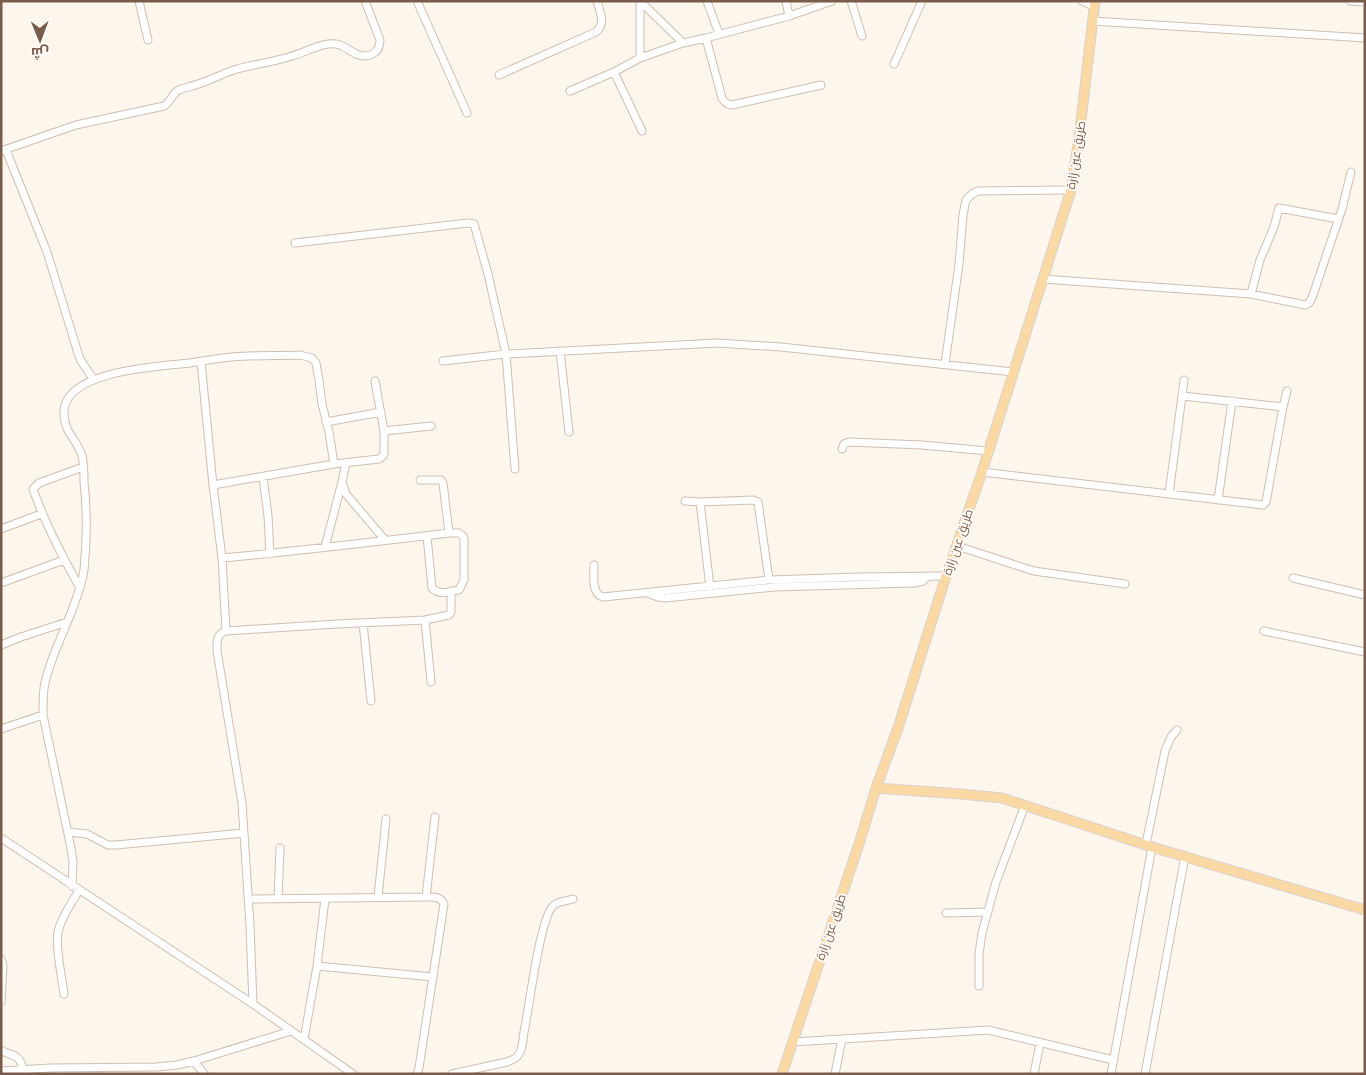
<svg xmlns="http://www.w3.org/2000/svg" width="1366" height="1075" viewBox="0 0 1366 1075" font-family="Figtree,Cairo,sans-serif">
<rect width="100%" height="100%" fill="#fdf6ec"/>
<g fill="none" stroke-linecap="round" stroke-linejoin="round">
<g stroke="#d1beb0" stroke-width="9">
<path id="minor" d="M139,1L148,40
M417,1L467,113
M640,1L683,43
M707,1L719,34
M786,1L789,16
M851,1L862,36
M1082,1L1095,7
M1350,1L1365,2
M1093,21L1365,38
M706,38L722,98C725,103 727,104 732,105L821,85
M640,58V3
M894,64L922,1
M614,72L642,131
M499,75L596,32C606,24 600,12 597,1
M570,91L614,72L640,58L683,43L706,38L789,16L832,1
M6,150L47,252L78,353L81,361L94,380
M1,151L76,125L164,106C171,102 172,93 179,90C186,87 194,86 201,83C213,79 224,73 237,69C255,64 274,62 292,56C305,52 315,46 328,44C341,42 346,49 356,54C368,59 380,54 380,40L365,1
M295,243L468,223L474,224L488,274L506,354L515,469
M1043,279L1251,294L1305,305L1309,303L1312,298L1342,209L1351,172
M1251,294L1260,260L1274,227L1279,208L1338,219
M560,351L569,432
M443,361L506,354L717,343L781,347L1013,372
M201,362L213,485L222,558L226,631
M945,364L959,264L963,215L966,200L972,194L978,191L1071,190
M1182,396L1184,380
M1283,407L1287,391
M326,422L381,412
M384,431L431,426
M842,449L844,444L849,442L922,445L988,451
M982,472L1263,505L1266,502L1283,407L1182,396L1169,494
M263,477L268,516L270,554
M420,480H441L443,483L449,533
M342,482L346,494L385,540
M213,485L334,464L379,459L384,455V431L375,381
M1218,500L1232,401
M685,501L700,502L753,500L758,502L769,580
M700,502L710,587
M1,529L41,514
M957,546L1034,571L1125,584
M325,547L342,482L346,463
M222,558C298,551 374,542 449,533H459L463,536L464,539V580L459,590C450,591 439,596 432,588L427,536
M594,565C594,575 591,594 603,597L769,580L860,577L946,576
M1293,578L1365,595
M1,583L64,560
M80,588C62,556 45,524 33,489L39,483L83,467
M647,593L658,597L665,598L775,587L914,583L923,581L928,576
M425,620L431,682
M363,623L371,701
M1264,631L1365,652
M1,645L21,637L67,622
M1,729L43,715
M68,832L87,834L108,845H116L244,833
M1,838L253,1004L353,1074
M1146,844L1165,751L1171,737L1177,730
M72,886L73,862L71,848L43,715C43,706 43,697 44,688C48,664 62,636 71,613C76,599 82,585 84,570C87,541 87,511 84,482C84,474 84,464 82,456C77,438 63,433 64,411C66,370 161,366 190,363C204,361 218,358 232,357C254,355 277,356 300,355L312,358L316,363L319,380L322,404L329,432L334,464
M378,897L386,819
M426,897L435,817
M248,899L426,897C434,897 440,896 444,904L419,1068L417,1074
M278,899L280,848
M946,913L988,912
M1,959L3,966L1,1002
M317,966L433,977
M979,986V954L982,933L996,882L1025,805
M64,994C62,978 55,947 58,932C61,917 72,903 79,890
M253,1004L250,926L242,803L217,651C217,642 216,634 226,631L337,624L425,620L449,615L451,612V591
M304,1039L317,966L325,899
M842,1039L988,1030L1113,1060
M793,1042L842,1039L835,1074
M1,1050C14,1058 19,1052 23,1070
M194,1061L204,1074
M1,1071L51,1068L156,1067L177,1065L194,1061L291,1031
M452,1074L507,1062C512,1060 516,1059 519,1054C523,1048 523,1038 524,1032C529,1010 540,915 554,905C559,901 567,901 573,899
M1034,1074L1040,1043
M1111,1074L1152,847
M1145,1074L1185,856"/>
</g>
<g stroke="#dad1cd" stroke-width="11">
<path id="major" d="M876,788L961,794L1002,798L1152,847L1365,910
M782,1074L859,844L876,788L898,728L946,576L982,472L1071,190L1079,138L1095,1"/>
</g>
<use href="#minor" stroke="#fff" stroke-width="7"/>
<use href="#major" stroke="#fbd9a5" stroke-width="9"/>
</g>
<g text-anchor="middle" stroke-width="4" stroke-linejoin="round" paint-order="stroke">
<g font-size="12" fill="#7a5c4d" stroke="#fffaf3">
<text transform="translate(1076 155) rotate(-81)" y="4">طريق عين زارة</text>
<text transform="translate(958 542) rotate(-71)" y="4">طريق عين زارة</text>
<text transform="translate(831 927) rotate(-71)" y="4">طريق عين زارة</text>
</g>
</g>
<rect width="1366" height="1075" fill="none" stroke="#7a5c4d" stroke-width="5"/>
<g transform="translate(40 40) rotate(179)" stroke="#fffaf3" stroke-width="4" paint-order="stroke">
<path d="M0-4L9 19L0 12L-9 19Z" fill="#7a5c4d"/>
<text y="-8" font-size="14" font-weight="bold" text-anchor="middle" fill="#7a5c4d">ش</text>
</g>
</svg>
